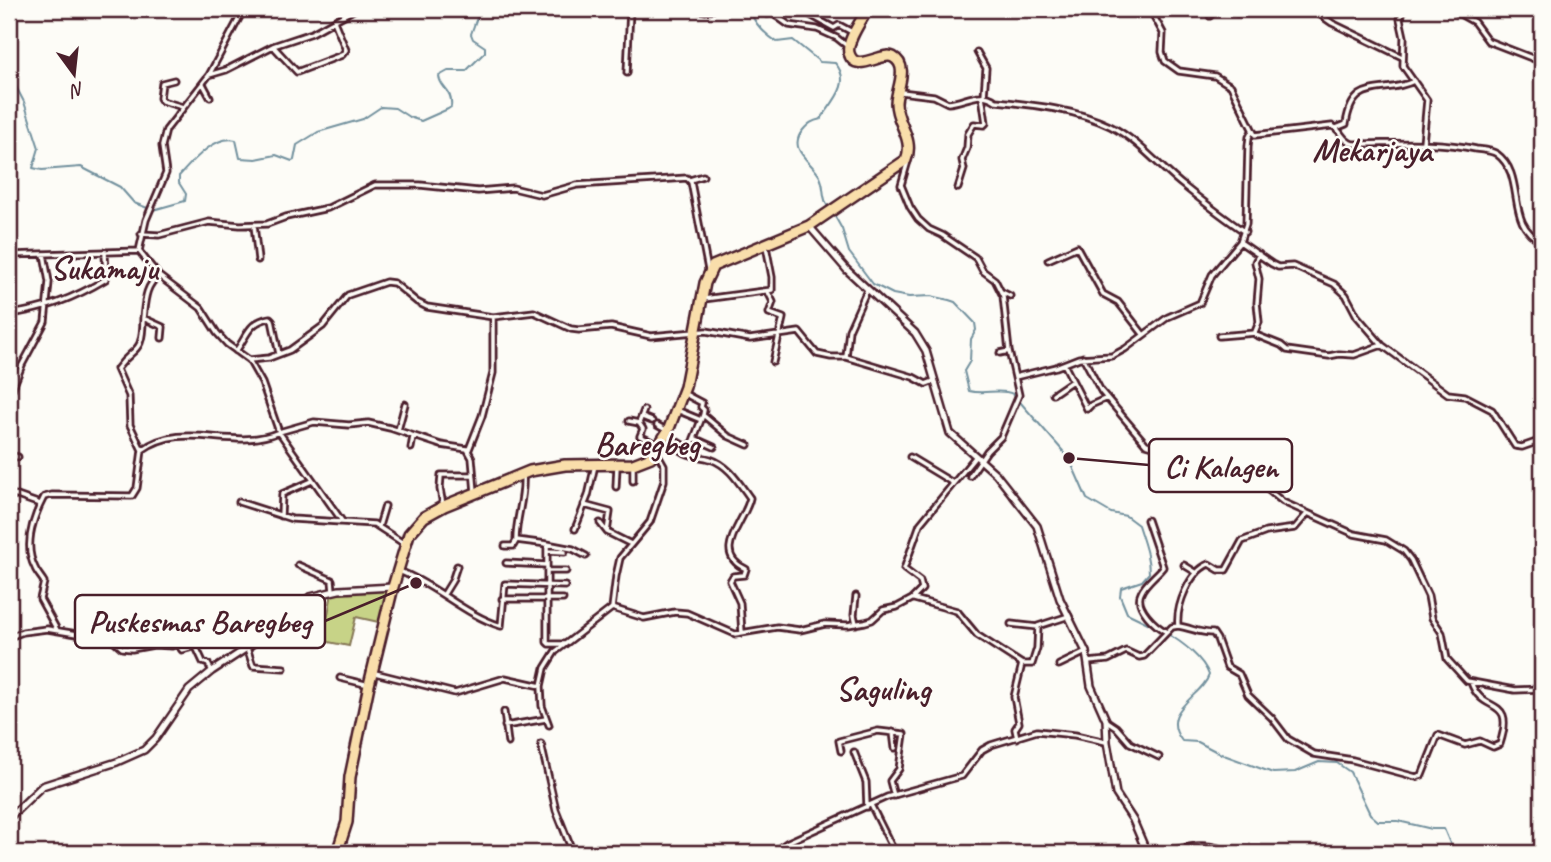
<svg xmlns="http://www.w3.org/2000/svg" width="1551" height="862" viewBox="0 0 1551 862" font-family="Caveat,sans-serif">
<rect width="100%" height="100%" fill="#fdfcf7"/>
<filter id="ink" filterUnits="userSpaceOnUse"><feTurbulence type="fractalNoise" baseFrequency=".0143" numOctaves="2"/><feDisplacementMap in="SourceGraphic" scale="14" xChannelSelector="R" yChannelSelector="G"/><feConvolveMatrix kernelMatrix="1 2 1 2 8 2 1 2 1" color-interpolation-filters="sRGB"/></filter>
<g filter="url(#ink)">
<path fill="#c7d387" stroke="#887959" stroke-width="2" d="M373,590L388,591L383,623L356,617L349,646L323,641L332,593Z"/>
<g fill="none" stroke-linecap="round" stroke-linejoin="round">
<path stroke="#73919e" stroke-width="2" d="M507,9H517
M750,9C753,23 765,34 777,42L793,40L820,62L835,63C853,83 832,102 821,119C812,121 809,123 803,130C786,150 813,162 820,177C826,189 820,194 829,209
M9,34L13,35L15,38L11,77L24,102L39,148L33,168L42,170L81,167L120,187L134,203L153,210L185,201L186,194L179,183V176C192,162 215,134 236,140L240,158L256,159L276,155L292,161L294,160L297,145L318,132L363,119L381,107L395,108L409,117L421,121L448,109L451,107C453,89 440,89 439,76L448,71H466L485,52V47L473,39L471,34L480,9
M833,213L842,229L849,252L873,284L893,294L909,297L931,296L949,300L955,302L975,323L976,330L971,339L970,361L964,371L969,391C985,395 999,388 1013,394L1069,458L1087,499L1111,513L1126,516L1138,525C1143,541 1149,555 1149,573L1142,581L1121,588L1120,596L1127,613L1158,628
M1166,633C1182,642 1203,658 1209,675C1202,697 1158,710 1182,741L1198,742L1221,754L1273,773L1295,772L1319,762L1337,763L1350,772L1370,814L1378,821H1398L1432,829H1444L1454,853"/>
<g stroke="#4a1f2b" stroke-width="9">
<path id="street" d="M244,9L209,75L166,130L162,146L166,173L146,220L139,251L159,276L201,308L217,333L227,344L249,360L269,358L290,350L323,326L348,295L386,282L394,283L417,302L427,307L493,317L534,312L571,329L579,330L611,327L651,336L706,331L750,339L799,332L817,354L831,357H846L913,377L926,384L934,381
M693,9L706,11L714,9
M762,9L767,14L772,13L789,25L817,29L837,38L847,46
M803,9V11L834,28L839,25L854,33
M1150,9L1163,33L1162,52L1165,61L1179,71L1215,76L1231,86L1255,135L1332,126C1341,129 1342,141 1353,144C1395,144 1435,140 1476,149C1483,150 1491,150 1497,154C1527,176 1504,225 1542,241
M1221,9L1223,11
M1312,9L1332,23L1402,57
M1404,9L1400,19L1404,37L1403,66L1427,100L1423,143
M1451,9L1474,22L1488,41L1542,62
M1237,13V9
M1210,16L1215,9
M273,46L297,72L342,55L346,50L334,21
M977,52L986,68L984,96
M627,73L630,9
M209,75L226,70L273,46L312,33L355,9
M174,80L162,83L160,98L162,101L183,107
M203,84L210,97
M901,92L934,96L948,103C965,102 980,89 996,101C1034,105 1075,109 1110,126C1140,141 1159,167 1185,187C1205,203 1224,218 1245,232
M1336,128L1346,124C1353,76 1383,96 1414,81
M1252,131L1249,137L1248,146L1246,224L1240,242L1272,264L1278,267L1293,266L1334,284L1346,295L1357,316L1382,345L1448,394L1465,396L1492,410L1515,446L1522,447L1542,440
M908,161L901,185L910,207L918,219L929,229L942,235L976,258L983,271L995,280L1003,296L1009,351L1019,395L1001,437L987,451L970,476
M690,180L703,176
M958,188L964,169L962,160L967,148L968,134L974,124L984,125L986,123L982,96
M254,225L258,260
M141,234L159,235L209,222L240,225L267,224L286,217L328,208L375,185H420L478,191L513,188L542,195L577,185L687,178L691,182L708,270
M1259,254L1255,262L1259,279L1257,303L1259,322L1255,332L1256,335L1281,345L1287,350L1329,356L1339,354L1354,355L1382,345
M9,255L139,251
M1048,260L1077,247L1103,294L1118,302L1143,334
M159,276C145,285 145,302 143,318L163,327L162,338
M768,292L773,302L769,313L783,318L773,362
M1002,292L1010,296
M704,299L772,290V277L766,246
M9,314C44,310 75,298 106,279L105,252
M1219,336L1255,333
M236,351C248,335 248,322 270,318L272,320L279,354
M1000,353L1009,351
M846,357L849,330L867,290
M1083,357L1101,391L1146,444L1164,449L1238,461L1257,481L1283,502L1354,534L1386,540L1404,551L1411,560L1428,596L1432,618L1442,633L1447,659L1467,681L1515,690L1542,689
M1064,364L1087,409L1091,405L1107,398
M1015,377L1056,367L1079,358L1112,356L1125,349L1168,317L1200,303L1212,275L1240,242
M685,394L702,403L701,407L704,410L703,415L728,436L748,445
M1053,394L1072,381
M9,397L22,365L45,322L49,282L44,254
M644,410L639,423L643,429L640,436L658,445
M677,410L701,420
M642,417L652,421
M629,421L639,423
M657,425L666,430
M398,430L405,404
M668,436L683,445L682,451C690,457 700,456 710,459C729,465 739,483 750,498C745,522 710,553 746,569L744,575L733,576L730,581L740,603L742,633
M694,438L714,447
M691,446L703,415
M411,448L413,437
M469,449L482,416L493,373V317
M142,450L130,425L129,396L117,369C134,345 143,356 143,318
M656,451L664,465V481L650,522L620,558L616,576L612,608L644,618L675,612L687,613L735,634L777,627L800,630L825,624L848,625L865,622L872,620L883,610L897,607L912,599L922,589L920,581L904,569L920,524L976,456
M9,455L18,457
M910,457L953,483
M633,466V481
M523,476C525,497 516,517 516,540L547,544V642L549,644H565
M616,487L617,466
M9,493L40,504
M239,502L292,519L374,524L403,543
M443,505L440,489L441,475H472
M584,505L610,512L607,532
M281,516L282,494L312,481
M1147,520L1163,567C1157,575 1145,583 1141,593C1134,607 1156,627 1167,632
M342,521L279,432L314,422L349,425L368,423L390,428L441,445L467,449L472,458L475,492
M600,523L607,532L631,544
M379,526L385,506
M575,529L588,496L595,465
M547,544L573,549L586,556
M505,546H513L516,541
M548,551L565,552
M506,563L547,565
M298,565L332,580L333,591
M1184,565L1197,573
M399,571C436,585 465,615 501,626L505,584L565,586
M547,571H566
M444,594L452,581L457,566
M502,599H563
M914,599L957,611L977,635L1022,664
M856,624L854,615L856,596
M1011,624L1038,627
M1178,626C1192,628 1198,633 1213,633L1217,639L1227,667L1239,674L1248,695L1272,718L1288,739L1314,754L1353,760L1416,777L1422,775L1438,735L1465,745L1480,741L1493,747L1500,744C1516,694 1482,716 1471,682
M57,630L40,599L44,582C41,577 37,573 35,568C23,545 33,518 44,497L52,495L132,496L137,488L142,450C184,419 234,452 279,432L262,383L249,360
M9,637L23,632L47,629L113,640L122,648L132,649L154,645L172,646L218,633L229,637L247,648L253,666L284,668
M179,646L182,650L204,644
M196,647L203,662L208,664L212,671
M1088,662L1108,660L1126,651L1139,657L1144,656L1172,627L1178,626C1176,606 1189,572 1209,564L1219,570H1226L1242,541L1266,532L1295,528L1307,514
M1059,665L1086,652
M375,673L455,693L505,678L541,686L542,706L549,725
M340,678L369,685
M541,686L545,668L555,652L612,608
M504,712L508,743
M1107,721L1116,727L1130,743L1159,757
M505,726L546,719
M893,732L895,748
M1017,738L1015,729L1019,723L1014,697L1022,664H1032L1037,648L1038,626L1069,616
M541,744L556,810L573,853
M841,751L839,741L878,731L904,734L899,769L890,781L894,796
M854,752L866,782L867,807
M871,805L895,853
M772,853L788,842L887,797L962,776L982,750L991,745L1037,731L1075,735L1106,742
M1158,853C1182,849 1207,839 1229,853"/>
</g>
<g stroke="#4a1f2b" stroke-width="10">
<path id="secondary" d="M809,226L847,270L915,333L926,351L950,433L996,474L1037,526L1060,599L1086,652L1091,686L1106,720L1107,742L1116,794L1133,820L1147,853
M9,818L42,786L117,762L144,750L156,738L189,690L212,671L247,648L310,597L339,590L393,587"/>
</g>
<g stroke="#4a1f2b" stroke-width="14">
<path id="highway" d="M337,853L347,822L350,777L369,685L393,587L409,534L424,517L444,506L530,471L565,465L633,464L651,457L668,431L685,387L705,283L713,266L809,226L906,160C915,139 896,123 896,103C896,90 910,66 893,57C882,51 855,75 849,53C846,41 862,21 867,9"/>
</g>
<use href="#street" stroke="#fdfcf7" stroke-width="3.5"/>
<use href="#secondary" stroke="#fdfcf7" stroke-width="5"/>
<use href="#highway" stroke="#f9deab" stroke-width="9"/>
</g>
</g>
<g text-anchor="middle" stroke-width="5" stroke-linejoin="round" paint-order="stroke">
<g font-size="33" font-weight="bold" fill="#4a1f2b" stroke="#fdfcf7">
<text x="1372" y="161">Mekarjaya</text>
<text x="104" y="279">Sukamaju</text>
<text x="647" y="455">Baregbeg</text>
<text x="883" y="700">Saguling</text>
</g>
</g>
<path fill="none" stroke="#4a1f2b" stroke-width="2.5" d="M1069 458L1149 465M416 583L325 621"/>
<g fill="#4a1f2b" stroke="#fdfcf7" stroke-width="2.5">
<circle cx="1069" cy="458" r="7"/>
<circle cx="416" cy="583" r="7"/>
</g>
<g fill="#fdfcf7" stroke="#4a1f2b" stroke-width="2.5">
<rect x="1149" y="439" width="143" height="53" rx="7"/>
<rect x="75" y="595" width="250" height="53" rx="7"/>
</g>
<g font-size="32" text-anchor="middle" font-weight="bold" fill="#4a1f2b">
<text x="1221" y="477">Ci Kalagen</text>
<text x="200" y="632">Puskesmas Baregbeg</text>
</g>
<rect width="1551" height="862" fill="none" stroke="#fdfcf7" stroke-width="35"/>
<rect x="18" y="18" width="1516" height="827" fill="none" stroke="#4a1f2b" stroke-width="2.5" filter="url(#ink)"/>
<g transform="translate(74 74) rotate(165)" stroke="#fdfcf7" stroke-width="5" paint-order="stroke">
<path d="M0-5L12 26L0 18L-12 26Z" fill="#4a1f2b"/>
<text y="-10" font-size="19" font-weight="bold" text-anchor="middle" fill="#4a1f2b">N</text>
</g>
</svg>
